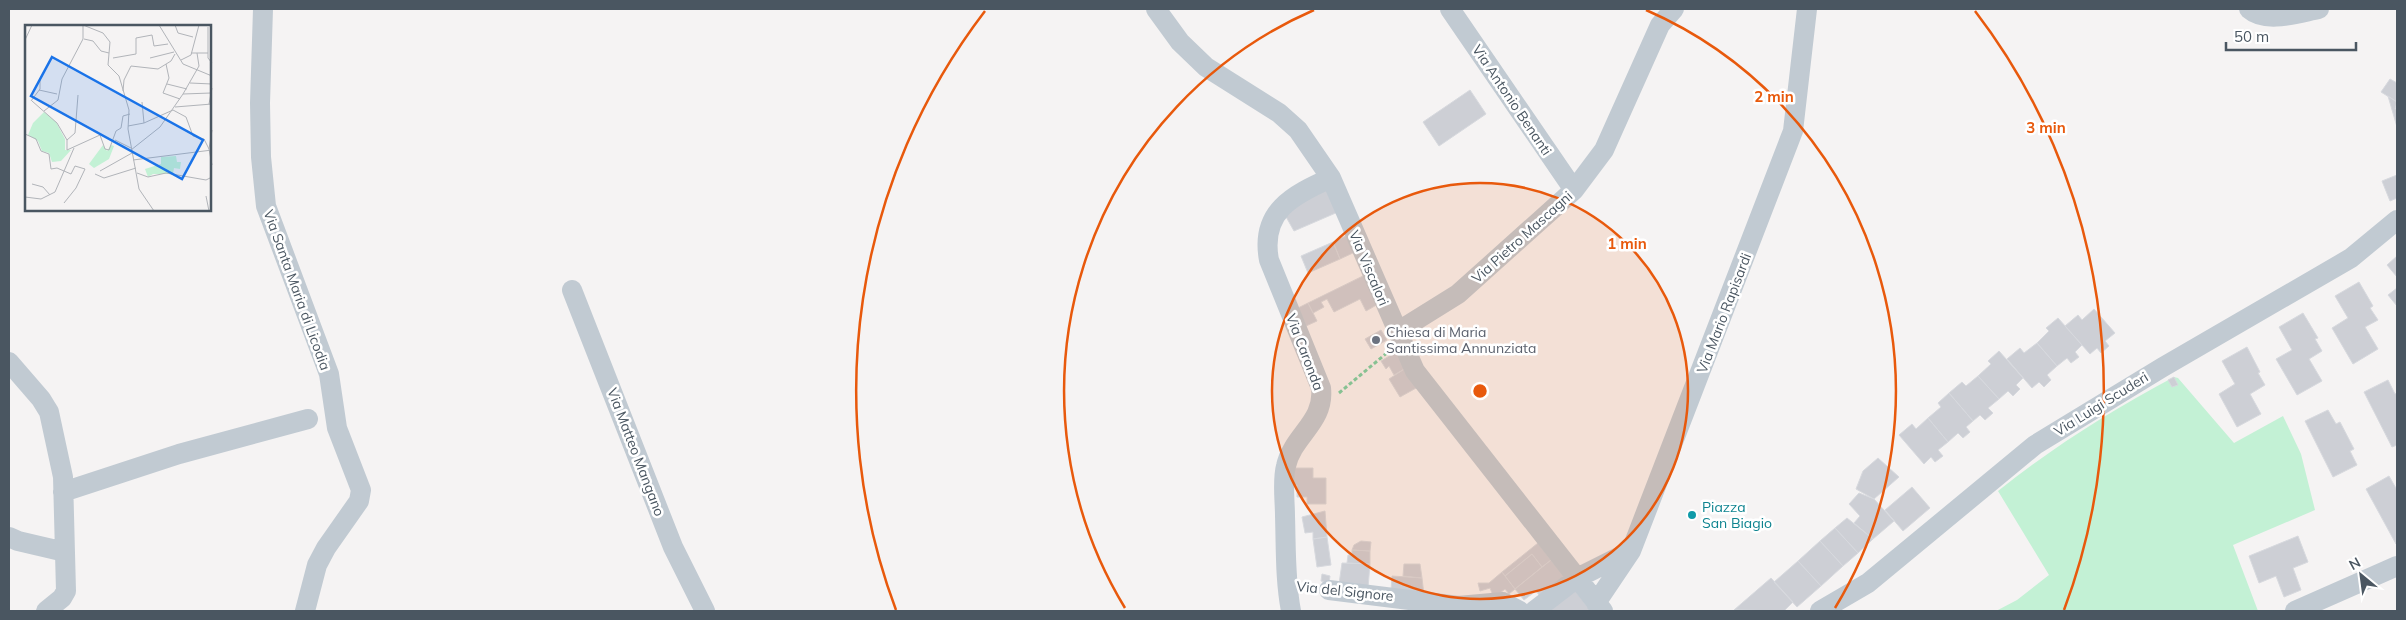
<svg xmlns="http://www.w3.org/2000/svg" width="2406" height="620" viewBox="0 0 2406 620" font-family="Mulish,sans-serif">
<rect width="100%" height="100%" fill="#f5f3f3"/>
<path fill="#c3f1d5" d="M2174,377L2178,378L2234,443L2283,416L2301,454L2315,510L2233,545L2258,611H1996L2017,600L2049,575L1998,491C2053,447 2112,410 2174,377Z"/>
<path fill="#cdcfd5" stroke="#d7d9de" d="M2390,79L2397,83V102L2381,92Z
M1470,90L1486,114L1439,146L1423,122Z
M2388,96L2397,102L2395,109H2397V127Z
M2397,175V198L2390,201L2382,181Z
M1328,189L1338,212L1294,231L1285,215L1306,199Z
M1348,235L1355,252L1340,259L1333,242Z
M1333,242L1340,259L1308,273L1301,256Z
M2397,256V277L2387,265Z
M1367,274L1380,303L1366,311L1360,299L1334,312L1327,299L1321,302L1324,307L1313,313L1308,303Z
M2359,282L2373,306L2370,308L2378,320L2365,327L2378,349L2353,364L2332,328L2348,318L2335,296Z
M2397,288V306L2388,295Z
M1308,303L1317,321L1306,326L1298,308Z
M2094,309L2115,333L2105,341L2109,346L2101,353L2097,348L2090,354L2065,326L2078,315L2082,320Z
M2303,313L2318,338L2315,339L2322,351L2309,359L2322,381L2297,395L2276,359L2292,350L2279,327Z
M2058,318L2082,345L2075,352L2079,357L2071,363L2067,358L2057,366L2037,343L2049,331L2046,328Z
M1381,330L1387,340L1371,349L1365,339Z
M2037,343L2057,366L2047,375L2051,380L2044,387L2039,382L2032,388L2007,359L2020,348L2024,353Z
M2247,347L2260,372L2258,373L2265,385L2250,394L2261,414L2237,427L2219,394L2235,384L2222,361Z
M1999,351L2023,378L2016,385L2020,389L2013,396L2008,391L1999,399L1978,376L1991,364L1988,361Z
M1396,352L1406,368L1394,375L1389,366L1386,369L1381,361Z
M1406,368L1418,387L1400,397L1389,379Z
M1978,376L1999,399L1988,408L1993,413L1985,420L1980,415L1973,421L1949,393L1962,382L1966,386Z
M2174,377L2178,385L2172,387L2168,380Z
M2388,380L2395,394L2397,393V445L2392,447L2364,392Z
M1949,393L1973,421L1966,427L1970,432L1963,438L1958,433L1948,442L1928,418L1941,407L1938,403Z
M2328,410L2336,424L2340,422L2354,449L2350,451L2357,465L2333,477L2305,421Z
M1928,418L1948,442L1938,450L1943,456L1935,462L1931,457L1924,464L1899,435L1912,424L1916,429Z
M1878,458L1899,477L1874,499L1856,489L1863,471Z
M1293,468H1313V478H1326V504H1307V497H1297V485H1293Z
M2389,476L2397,490L2396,544L2366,489Z
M1912,487L1930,508L1903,531L1885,510Z
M1859,493L1874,499L1894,521L1873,539L1854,523L1860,516L1849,504Z
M1325,511L1327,537L1313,539V532L1305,533L1302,517Z
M1847,518L1873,539L1858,553L1835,528Z
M1835,528L1858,553L1843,566L1820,541Z
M2298,536L2308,562L2293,568L2301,590L2284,597L2276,576L2259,583L2249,556Z
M1327,537L1331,565L1317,567L1313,539Z
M1361,541L1371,542L1370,551L1352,550L1354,545Z
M1820,541L1843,566L1821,586L1798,561Z
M1538,543L1551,560L1542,567L1532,554L1505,576L1502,572Z
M1352,550L1370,551V564L1347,563L1348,555H1352Z
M1532,554L1542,567L1515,589L1505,576Z
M1551,560L1567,579L1542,599L1536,591L1524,600L1515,589Z
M1798,561L1821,586L1797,607L1774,582Z
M1342,563L1370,564L1368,588L1339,584Z
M1404,564H1420L1422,578L1403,576Z
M1502,572L1515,589L1509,594L1505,589L1494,598L1490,588L1480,591L1478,583H1489Z
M1322,574L1330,576L1329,583L1321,581Z
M1392,576L1422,578L1424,595L1391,591Z
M1771,578L1793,602L1784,611L1734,610Z
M1573,588L1591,611H1546Z"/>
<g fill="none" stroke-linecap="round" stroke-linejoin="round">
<path stroke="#7ad0a6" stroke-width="3" stroke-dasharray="4 2.5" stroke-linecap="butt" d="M1339,393L1388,352"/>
<path stroke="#c1cad2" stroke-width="20" d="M263,9L260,103L261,157L266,206L329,374L337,428L361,490L359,501L326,548L317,565L305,611
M1156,9L1180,42L1206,67L1279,113L1298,130L1331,178L1415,371L1603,611
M1450,9L1574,190
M2249,9C2266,24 2298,13 2319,9
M572,290L673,547L705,611
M1396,331L1405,327L1458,294L1574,190L1604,150L1660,25L1674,9
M9,362L41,399L49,412L63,477L66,591L62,598L46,611
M63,492L179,454L308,419
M9,537L18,541L65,552
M1329,590L1458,606L1503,602L1520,611
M1596,603L1631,551L1793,131L1807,9
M1291,611C1285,580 1286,547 1285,516C1285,500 1282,481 1286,466C1293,435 1325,422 1321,388L1269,260C1260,212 1292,195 1331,178
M1534,611L1577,578L1627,553
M1820,611L1868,583L2035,445L2163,367L2351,258L2397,220
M2295,611L2397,566"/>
</g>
<circle cx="1480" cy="391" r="208" fill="#e8590c" fill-opacity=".12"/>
<g fill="none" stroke="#e8590c" stroke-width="2.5">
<circle cx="1480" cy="391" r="208"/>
<path d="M1125 608A416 416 0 0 1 1314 10M1646 10A416 416 0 0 1 1835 608"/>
<path d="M896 610A624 624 0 0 1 985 11M1975 11A624 624 0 0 1 2064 610"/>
</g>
<circle fill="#6b7280" stroke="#fff" stroke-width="2" cx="1376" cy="340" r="5"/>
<circle fill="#0f9aa8" stroke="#fff" stroke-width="2" cx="1692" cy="515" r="5"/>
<g text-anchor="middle" stroke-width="5" stroke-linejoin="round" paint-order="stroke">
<g font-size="14" fill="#4a5661" stroke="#fff">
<text transform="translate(1512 100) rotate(56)" y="5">Via Antonio Benanti</text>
<text transform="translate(1522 237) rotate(-42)" y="5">Via Pietro Mascagni</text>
<text transform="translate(1369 268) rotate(67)" y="5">Via Viscalori</text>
<text transform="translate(297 290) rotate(70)" y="5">Via Santa Maria di Licodia</text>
<text transform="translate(1724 313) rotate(-69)" y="5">Via Mario Rapisardi</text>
<text transform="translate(1305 352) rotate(69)" y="5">Via Caronda</text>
<text transform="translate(2101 404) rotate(-32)" y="5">Via Luigi Scuderi</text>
<text transform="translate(636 452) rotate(69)" y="5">Via Matteo Mangano</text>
<text transform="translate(1345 591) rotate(6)" y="5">Via del Signore</text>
</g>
<g font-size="14" fill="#5b616d" stroke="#fff" text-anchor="start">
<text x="1386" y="337">Chiesa di Maria<tspan x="1386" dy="16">Santissima Annunziata</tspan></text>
</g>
<g font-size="14" fill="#0d838f" stroke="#fff" text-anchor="start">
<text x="1702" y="512">Piazza<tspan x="1702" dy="16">San Biagio</tspan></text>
</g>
</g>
<g transform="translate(25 25)">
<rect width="186" height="186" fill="#f5f3f3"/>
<path d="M19,87L31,97L40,114V125H46L36,136L27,137L24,128L17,126L13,116L3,110L8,98ZM78,120L82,126L86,120L89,121L84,134L69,143L64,139ZM151,131L152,137H156L155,144L149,143L148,149H128L123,152L120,144L136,139V132Z" fill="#c3f1d5"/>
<path fill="none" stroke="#b1b4b9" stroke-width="1" d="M58,0L78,8L85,17L83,40L94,51L104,85L103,104L114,164L129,186M134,0L158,39L187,51M150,0L153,8L168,12M183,2V33L187,38M59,14L68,16L76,26L84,28M0,15L7,0M166,28H183M88,33L111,29V13L127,10L129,21L143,19M125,33L149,27M156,35L166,30L174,0M141,39L144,53L138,68L155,74M165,58L187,59M142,59L162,64M14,65L32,69M98,66L99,55L106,41L133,44L146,36L150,29M158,69L186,68M6,76L15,64V53M7,76L32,98L42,115V125L75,110L80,124L84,125L91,106L96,103L98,91L105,89M117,77L119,98M184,79L187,63M150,82L187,79M19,86L33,75L37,54L58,14V0M103,101L119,98L148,85L161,92L168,111L179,114L184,124M187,105L184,124L187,140M0,109L11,114L16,126L24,129L26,144L32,143L46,149L50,141L60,144L51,163L39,178M42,115L50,108L53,70M90,115L106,123M106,125L135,102L158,69L174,41L172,28M108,135L187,125M75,146L107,128M112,148L123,152L141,148L181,155L187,152M70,149L79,153L111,143M7,159L18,162L25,170M181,171L184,186M0,172L16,174L30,167L49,123"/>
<path fill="#1a73e8" fill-opacity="0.15" stroke="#1a73e8" stroke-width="2.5" d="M27,32L178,115L157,154L6,71Z"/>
<rect width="186" height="186" fill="none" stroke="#4a5661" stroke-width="2.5"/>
</g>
<circle cx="1480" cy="391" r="8" fill="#e8590c" stroke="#fff" stroke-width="2.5"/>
<g font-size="15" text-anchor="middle" font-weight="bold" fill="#e8590c" stroke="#fff" stroke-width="5" stroke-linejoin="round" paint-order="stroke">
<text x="1774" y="102">2 min</text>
<text x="2046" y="133">3 min</text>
<text x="1627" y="249">1 min</text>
</g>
<rect width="2406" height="620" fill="none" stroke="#4a5661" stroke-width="20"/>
<g transform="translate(2361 575) rotate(331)" stroke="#ffffff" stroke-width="4" paint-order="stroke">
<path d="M0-4L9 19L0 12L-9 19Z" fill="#4a5661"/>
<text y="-8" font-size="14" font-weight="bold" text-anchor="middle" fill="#4a5661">N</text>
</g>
<path d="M2226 42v8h130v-8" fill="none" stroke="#4a5661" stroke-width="2.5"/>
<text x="2234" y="42" font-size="15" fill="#4a5661" stroke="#ffffff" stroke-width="4" paint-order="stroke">50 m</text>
</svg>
